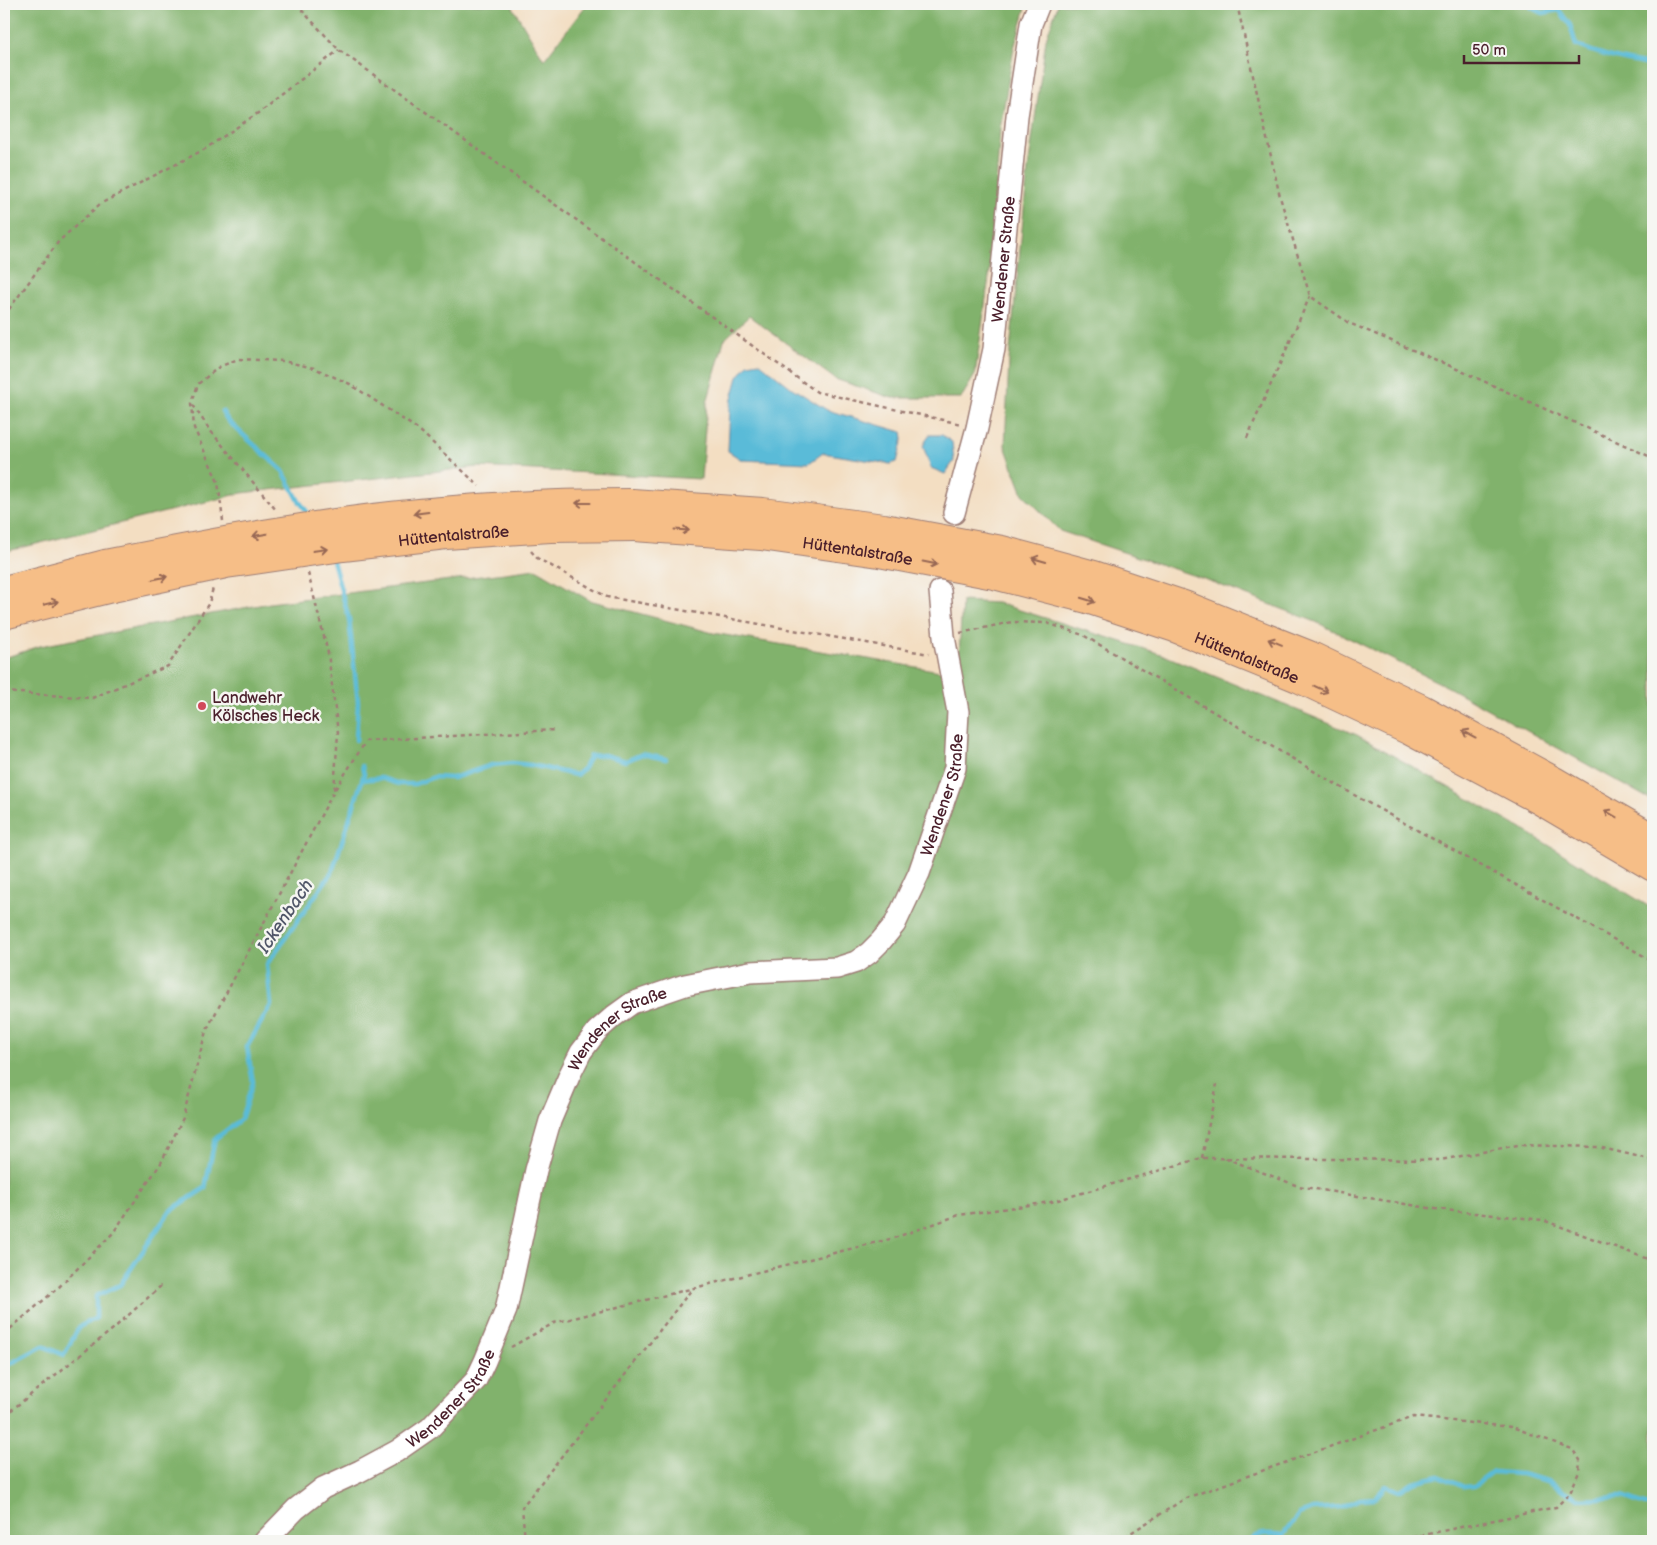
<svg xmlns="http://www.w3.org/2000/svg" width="1657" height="1545" viewBox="0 0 1657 1545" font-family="'Balsamiq Sans',sans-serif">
<rect width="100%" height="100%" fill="#f6f6f2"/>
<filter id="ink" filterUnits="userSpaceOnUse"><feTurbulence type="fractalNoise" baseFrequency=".02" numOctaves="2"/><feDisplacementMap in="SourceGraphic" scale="10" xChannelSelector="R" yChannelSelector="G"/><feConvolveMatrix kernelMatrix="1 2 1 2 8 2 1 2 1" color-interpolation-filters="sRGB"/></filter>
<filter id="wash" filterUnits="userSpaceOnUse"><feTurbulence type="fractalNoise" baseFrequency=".0096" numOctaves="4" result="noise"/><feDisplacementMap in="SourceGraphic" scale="20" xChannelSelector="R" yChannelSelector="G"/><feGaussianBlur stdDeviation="1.12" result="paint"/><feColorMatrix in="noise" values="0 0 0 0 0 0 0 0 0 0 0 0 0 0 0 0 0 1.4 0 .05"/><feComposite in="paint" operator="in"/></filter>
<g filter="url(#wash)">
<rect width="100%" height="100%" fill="#f3dec2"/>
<path fill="#81b26c" stroke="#66684c" d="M4,4H511L544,60L587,4H1027L1014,48L1000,129L990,270L975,375L961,398H892L835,379L749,316L724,340L707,403L701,479L477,467L242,493L4,552Z
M1058,4H1653V801L1448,687L1316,622L1204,579L1060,531L1023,494L1005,446L1009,360L1028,169L1046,39Z
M536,569L589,600L713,633L958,674L962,601L997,603L1161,654L1357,735L1532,835L1653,909V1541H4V658L40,646L270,603Z"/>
<path fill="#5abbd8" stroke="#526d82" d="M759,362L792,388L827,410L902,432L903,438L897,462L890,464L823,453L809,463L742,460L728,451L730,406L738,377L748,364Z
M929,435H942L952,442L954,461L945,474L931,468L923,446Z"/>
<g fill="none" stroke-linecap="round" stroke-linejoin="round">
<path stroke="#5abbd8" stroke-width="4.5" d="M1530,4L1531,7L1543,13L1559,10L1570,25L1576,45C1600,55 1624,61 1650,65
M222,411L228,421L283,471L299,501L312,518
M332,557L349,619L358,702L356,740
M362,780L381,778L399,784H415L434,777L453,778L492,765L512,763L531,765L576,775L584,768L590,756L604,755L626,761L642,754L666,759
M4,1367L43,1346L64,1355L79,1327L96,1318V1296L120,1285L170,1211L205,1188L215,1139L241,1119L253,1082L247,1047L271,1005L267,964L332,872L364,774L362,766
M1251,1541C1258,1531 1272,1534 1283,1535L1299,1514L1313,1509L1341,1507L1360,1499L1375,1498L1386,1486L1399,1491L1413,1482L1439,1476L1464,1487L1474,1486L1493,1472L1521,1474L1548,1481L1579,1499L1623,1497L1653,1508"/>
</g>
</g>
<g filter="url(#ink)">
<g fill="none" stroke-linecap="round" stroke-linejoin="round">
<g stroke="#9e7e76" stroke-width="24">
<g id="minor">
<path id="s1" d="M954,513L977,428L994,349L1017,116L1031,24L1039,4"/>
<path id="s2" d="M265,1541L296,1509L323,1488L360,1471L397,1451L430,1428L476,1380L485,1361L506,1310L536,1170L550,1121L570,1074L581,1052L597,1031L614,1016L632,1003L685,985L750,972L837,968L856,962L869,953L881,941L895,924L919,873L955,768L958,712L944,637L940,591"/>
</g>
</g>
<g stroke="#9e7e76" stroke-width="30">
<g id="highway">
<path d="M632,503L763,512L884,528L1002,550L1094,575L1184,605L1309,655L1422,709L1556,782L1653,838"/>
<path id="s3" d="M634,527L761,536L879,553L994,575L1087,599L1175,628L1298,678L1410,731L1541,801L1653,867"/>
<path d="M4,590L105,564"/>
<path d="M4,615L112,588"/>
</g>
</g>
<path stroke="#9e7e76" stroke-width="2.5" stroke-dasharray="4 4" stroke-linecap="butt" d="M296,4L339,50L817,392L961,424
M1237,4L1280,197L1310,296L1349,323L1448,365L1653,458
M4,316L59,241L100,204L205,149L258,113L339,50
M193,405L209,429L276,510
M1247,438L1310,296
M223,521L218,482L194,428L192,403L198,384L219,367L238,359L283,361L314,368L350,384L419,430L479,486
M531,551L537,558L607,597L929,654
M308,573L328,653L338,733L334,790
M960,633L1012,622L1047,623L1083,635L1361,799L1653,961
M4,692L92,698L168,666L209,603L213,588
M1202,1158L1217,1084
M1225,1158L1298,1186L1435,1209L1543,1220L1653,1261
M4,1334L59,1287L113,1233L161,1163L183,1118L206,1031L334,791L366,741L555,730
M511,1347L554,1323L894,1238L959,1215L1051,1202L1202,1158L1441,1160L1518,1145L1598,1147L1653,1160
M4,1416L113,1329L162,1285
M525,1541L522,1507L692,1289
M1118,1541L1186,1498L1413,1417L1512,1427L1572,1449L1580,1460L1579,1472L1570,1493L1556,1507L1395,1541"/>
<use href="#minor" stroke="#fff" stroke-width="21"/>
<use href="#highway" stroke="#f6be87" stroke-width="28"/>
<g stroke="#9e7e76" stroke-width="30" stroke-linecap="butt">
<g id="highway-bridge">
<path d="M105,564C216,542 329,520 442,511C506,505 569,503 632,503"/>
<path id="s4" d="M112,588L226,564L343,547L446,535L550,528L634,527"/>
</g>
</g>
<use href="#highway-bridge" stroke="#f6be87" stroke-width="28"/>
</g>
<defs><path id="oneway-shaft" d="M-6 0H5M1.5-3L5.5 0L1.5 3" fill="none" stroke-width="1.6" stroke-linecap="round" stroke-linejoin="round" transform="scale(1.25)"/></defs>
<g stroke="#976754">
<use href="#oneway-shaft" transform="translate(583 503) rotate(180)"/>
<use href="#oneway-shaft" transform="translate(421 513) rotate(173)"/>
<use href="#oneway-shaft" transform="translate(682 530) rotate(4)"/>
<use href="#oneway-shaft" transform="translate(260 535) rotate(171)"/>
<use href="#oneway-shaft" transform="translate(320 550) rotate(-8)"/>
<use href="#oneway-shaft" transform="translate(1039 560) rotate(-164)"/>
<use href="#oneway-shaft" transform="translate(930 563) rotate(11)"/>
<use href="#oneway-shaft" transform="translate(160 578) rotate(-12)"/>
<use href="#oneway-shaft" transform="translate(1088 600) rotate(17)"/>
<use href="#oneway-shaft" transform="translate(51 603) rotate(-14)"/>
<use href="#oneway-shaft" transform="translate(1275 642) rotate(-158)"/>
<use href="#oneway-shaft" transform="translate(1321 689) rotate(25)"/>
<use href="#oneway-shaft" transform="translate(1469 734) rotate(-152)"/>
<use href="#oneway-shaft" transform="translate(1611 814) rotate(-150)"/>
</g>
</g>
<circle fill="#d1495b" stroke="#f6f6f2" stroke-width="2" cx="202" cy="706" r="5"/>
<g text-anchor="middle" stroke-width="5" stroke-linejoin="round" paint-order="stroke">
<g font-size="16" fill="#4a1f2b" stroke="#f6f6f2">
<text dy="6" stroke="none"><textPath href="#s1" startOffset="259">Wendener Straße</textPath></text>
<text dy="6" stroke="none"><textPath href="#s4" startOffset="346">Hüttentalstraße</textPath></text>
<text dy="6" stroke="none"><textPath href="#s3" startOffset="225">Hüttentalstraße</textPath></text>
<text dy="6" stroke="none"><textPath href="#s3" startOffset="630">Hüttentalstraße</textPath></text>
<text dy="6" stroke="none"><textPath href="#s2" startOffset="1108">Wendener Straße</textPath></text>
<text dy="6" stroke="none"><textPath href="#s2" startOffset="658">Wendener Straße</textPath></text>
<text dy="6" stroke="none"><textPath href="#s2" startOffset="238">Wendener Straße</textPath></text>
</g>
<g font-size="16" fill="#4a1f2b" stroke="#f6f6f2" text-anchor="start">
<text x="212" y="703">Landwehr<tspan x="212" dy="18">Kölsches Heck</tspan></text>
</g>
<g font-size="18" font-style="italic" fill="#505668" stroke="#f6f6f2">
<text transform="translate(285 916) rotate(-56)" y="6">Ickenbach</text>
</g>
</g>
<rect width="1657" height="1545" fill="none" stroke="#f6f6f2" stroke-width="20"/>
<path d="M1464 55v8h115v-8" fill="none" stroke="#4a1f2b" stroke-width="2.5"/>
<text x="1472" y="55" font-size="15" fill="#4a1f2b" stroke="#f6f6f2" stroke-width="4" paint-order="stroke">50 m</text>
</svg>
